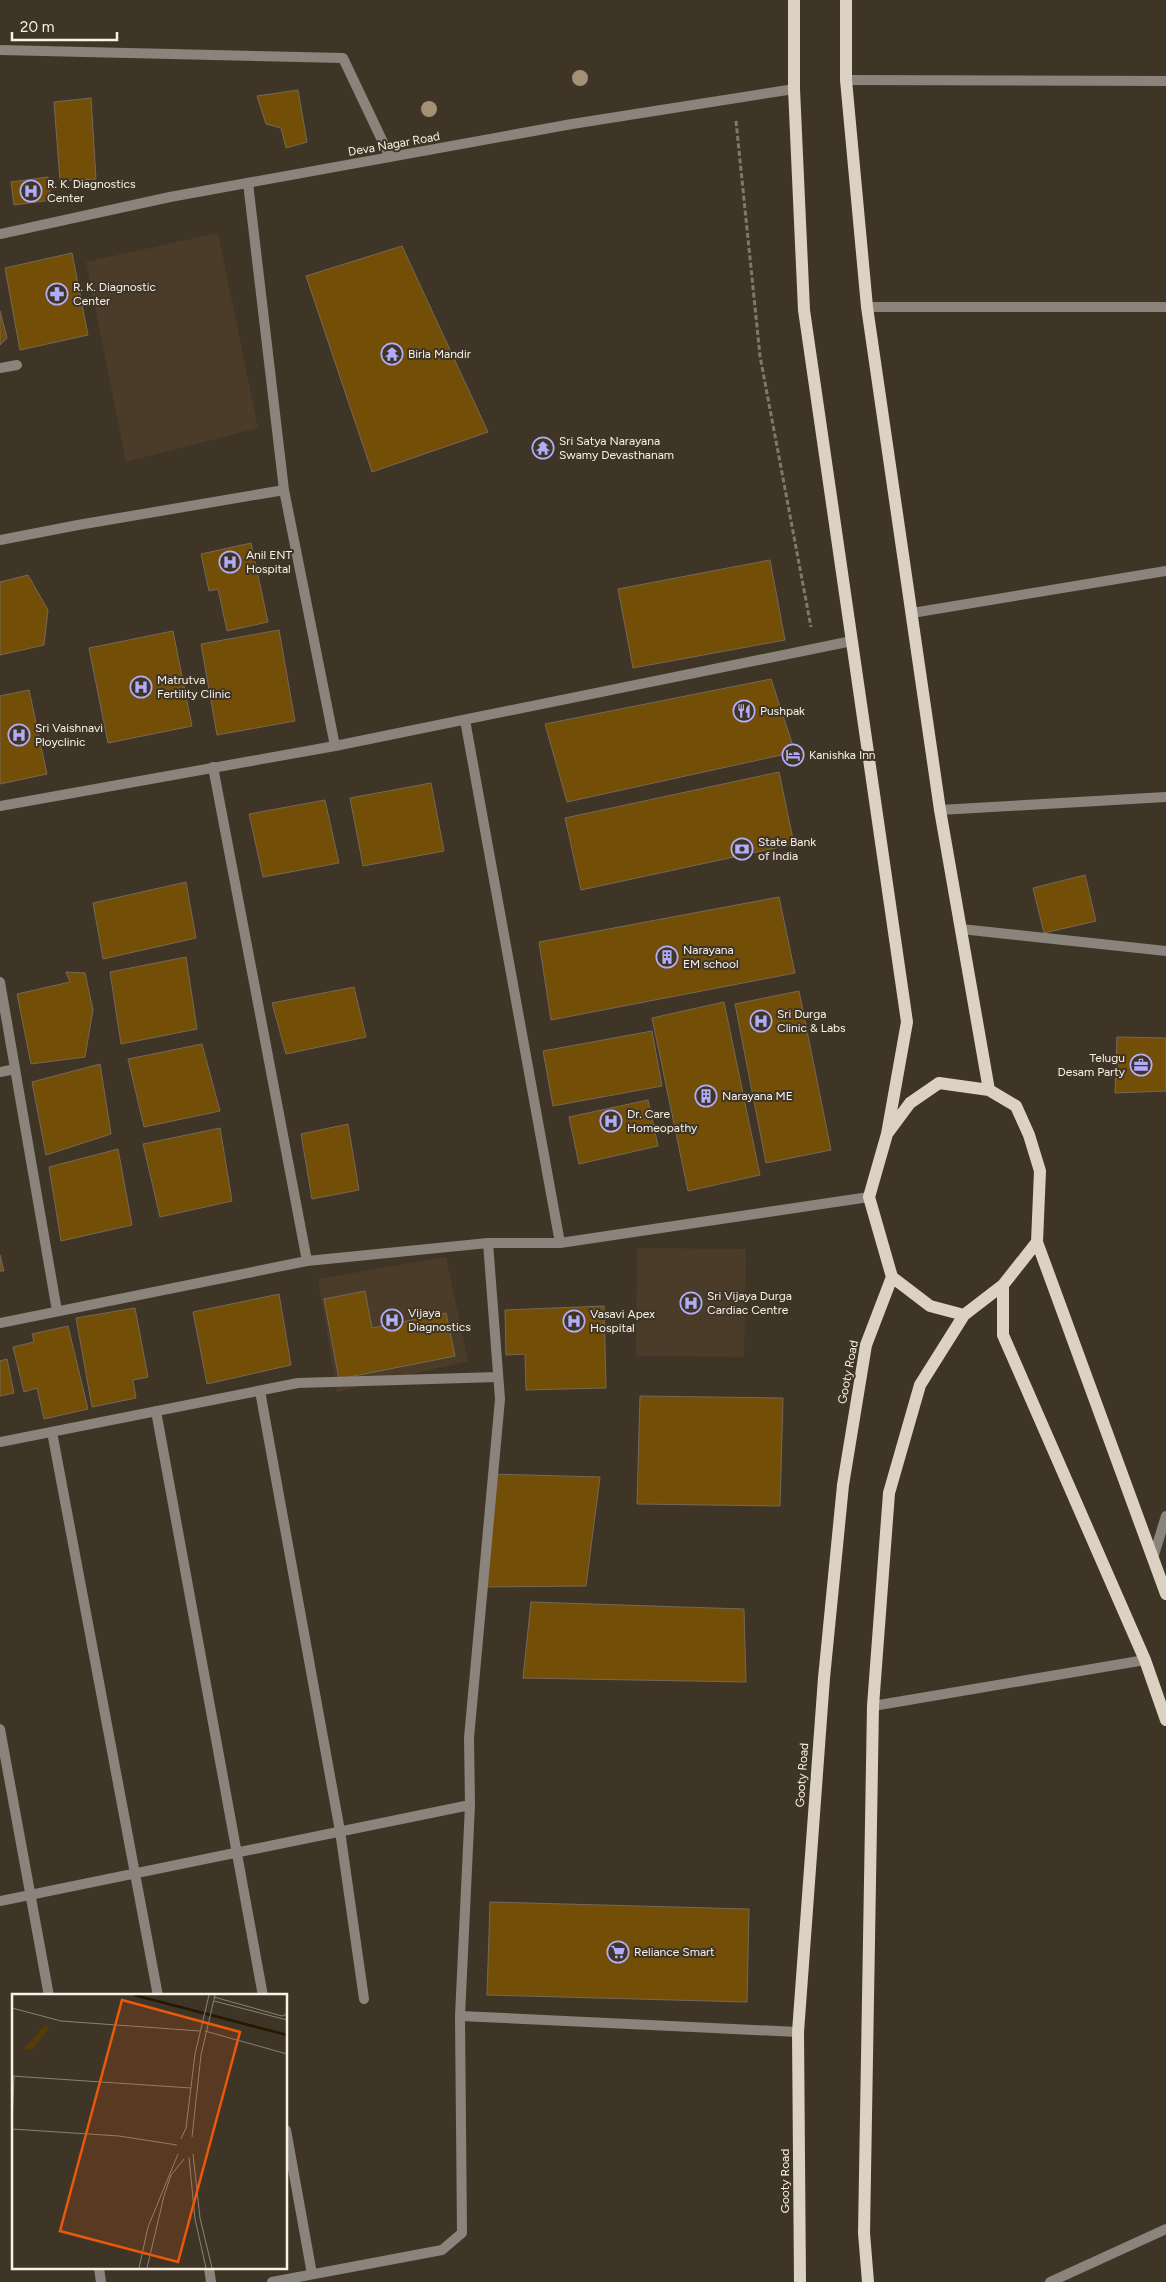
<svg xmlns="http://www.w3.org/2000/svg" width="1166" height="2282" viewBox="0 0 1166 2282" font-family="Figtree,sans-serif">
<rect width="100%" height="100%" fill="#3f3527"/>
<path fill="#4a3c28" d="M218,233L258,428L126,462L86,262Z
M637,1248L746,1249L744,1357L636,1356Z
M446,1257L468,1361L337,1392L318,1279Z"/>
<path fill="#734e07" stroke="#746858" d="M298,90L307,142L286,148L281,128L266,124L257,96Z
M91,98L96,179L60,181L54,102Z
M48,177L51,200L14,205L11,182Z
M402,246L488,432L372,472L306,276Z
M72,253L88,335L20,350L5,268Z
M0,311L7,338L0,345Z
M251,543L268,622L227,631L218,589L209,591L201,554Z
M770,560L785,640L633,668L618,589Z
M28,575L48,610L44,645L0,655V582Z
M279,630L295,721L217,735L201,644Z
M173,631L192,726L108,743L89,648Z
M771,679L795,752L567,802L545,724Z
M29,690L47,774L0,784V696Z
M779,772L794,844L581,890L565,818Z
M431,783L444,851L363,866L350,798Z
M325,800L339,863L263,877L249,814Z
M1085,875L1096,921L1044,933L1033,888Z
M186,882L196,938L103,959L93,903Z
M779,897L795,973L551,1020L539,942Z
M186,957L197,1029L121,1044L110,972Z
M66,972L85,973L93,1010L85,1057L31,1064L17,994L70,982Z
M354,987L366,1037L286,1054L272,1003Z
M799,991L831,1150L766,1163L735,1004Z
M724,1002L760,1175L688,1191L652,1018Z
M652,1031L662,1086L553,1106L543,1051Z
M1117,1037L1166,1038V1091L1115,1093Z
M202,1044L220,1111L144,1127L128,1059Z
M100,1064L111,1134L46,1155L32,1082Z
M648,1100L658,1146L579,1164L569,1117Z
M348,1124L359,1190L312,1199L301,1134Z
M220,1128L232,1201L160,1217L143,1144Z
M118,1149L132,1225L61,1241L49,1167Z
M0,1255L4,1271H0Z
M365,1291L372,1328L446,1313L455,1356L339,1379L324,1299Z
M279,1294L291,1365L207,1384L193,1312Z
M604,1306L606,1388L526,1390L525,1354L506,1355L505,1310Z
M135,1308L148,1377L133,1380L136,1398L92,1407L76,1318Z
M68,1326L88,1409L44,1419L37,1388L24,1392L13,1347L34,1342L32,1334Z
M7,1359L14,1393L0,1396V1361Z
M640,1396L783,1398L780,1506L637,1504Z
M490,1474L600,1477L586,1586L482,1587Z
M531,1602L744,1609L746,1682L523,1678Z
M490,1902L749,1909L747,2002L487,1995Z"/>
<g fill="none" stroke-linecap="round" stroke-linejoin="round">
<path stroke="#81786c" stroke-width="3" stroke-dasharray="5 2.5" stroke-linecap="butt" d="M736,121L760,356L811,627"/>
<path stroke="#8a847d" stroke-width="10" d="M0,50L343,58L390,157
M248,183L284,490L335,746
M867,307H1166
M0,368L17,365
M0,540L78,525L284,490
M912,613L1166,571
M465,720L560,1243
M213,767L307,1261
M940,810L1166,797
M961,929L1166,951
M0,982L57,1311
M0,1072L15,1069
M488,1243L500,1399L469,1738L470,1805L460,2016L798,2032
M260,1391L340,1831L364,1999
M156,1411L263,1996
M52,1432L158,1996
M0,1442L298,1383L498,1377
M1153,1558L1166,1516
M873,1706L1145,1660
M0,1729L49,1996
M0,1901L470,1805
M286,2130L312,2274
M99,2268L101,2282
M209,2268L211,2282
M272,2282L442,2250L462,2233L460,2016
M1050,2282L1166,2229"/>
<path stroke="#8a847d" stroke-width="10" d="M846,80L1166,81
M0,234L170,197L572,124L794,89
M0,806L335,746L852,641
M0,1323L307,1261L488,1243H560L869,1197"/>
<path stroke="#dcd1c2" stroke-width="12" d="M794,0V89L804,310L907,1022L887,1134
M846,0V80L867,307L940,810L989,1090
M939,1083L989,1090L1016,1106L1029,1135L1040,1171L1037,1242L1003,1285L964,1315L930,1306L892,1277L869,1197L887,1134L910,1103Z
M1037,1242L1166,1594
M1003,1285V1335L1145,1660L1166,1720
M800,2282L798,2032L824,1678L843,1485L866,1345L892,1277
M868,2282L864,2233L873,1706L889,1493L920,1385L964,1315"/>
</g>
<g fill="#a39075">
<circle cx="580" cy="78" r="8"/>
<circle cx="429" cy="109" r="8"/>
</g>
<defs>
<g id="hospital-ring" transform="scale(1.125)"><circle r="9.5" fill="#3f3527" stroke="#b2adfa" stroke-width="1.5"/><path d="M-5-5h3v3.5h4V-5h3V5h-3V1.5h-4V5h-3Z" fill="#b2adfa"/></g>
<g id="pharmacy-ring" transform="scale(1.125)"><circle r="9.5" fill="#3f3527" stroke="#b2adfa" stroke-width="1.5"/><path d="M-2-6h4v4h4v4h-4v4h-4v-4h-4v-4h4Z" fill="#b2adfa"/></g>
<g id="temple-ring" transform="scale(1.125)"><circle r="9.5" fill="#3f3527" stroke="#b2adfa" stroke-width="1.5"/><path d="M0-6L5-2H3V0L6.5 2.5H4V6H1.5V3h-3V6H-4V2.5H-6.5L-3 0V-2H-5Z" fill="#b2adfa"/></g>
<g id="restaurant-ring" transform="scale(1.125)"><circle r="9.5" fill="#3f3527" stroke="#b2adfa" stroke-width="1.5"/><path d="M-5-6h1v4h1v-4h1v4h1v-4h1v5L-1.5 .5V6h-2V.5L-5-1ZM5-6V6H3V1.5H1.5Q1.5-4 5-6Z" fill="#b2adfa"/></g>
<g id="hotel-ring" transform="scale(1.125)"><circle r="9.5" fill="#3f3527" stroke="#b2adfa" stroke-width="1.5"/><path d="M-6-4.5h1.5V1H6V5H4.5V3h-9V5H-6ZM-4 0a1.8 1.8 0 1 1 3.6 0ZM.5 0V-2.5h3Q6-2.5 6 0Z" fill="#b2adfa"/></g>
<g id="bank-ring" transform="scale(1.125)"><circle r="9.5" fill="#3f3527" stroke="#b2adfa" stroke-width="1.5"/><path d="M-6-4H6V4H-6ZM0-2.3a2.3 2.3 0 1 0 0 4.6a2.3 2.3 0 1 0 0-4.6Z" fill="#b2adfa"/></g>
<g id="building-ring" transform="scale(1.125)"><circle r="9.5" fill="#3f3527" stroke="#b2adfa" stroke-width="1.5"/><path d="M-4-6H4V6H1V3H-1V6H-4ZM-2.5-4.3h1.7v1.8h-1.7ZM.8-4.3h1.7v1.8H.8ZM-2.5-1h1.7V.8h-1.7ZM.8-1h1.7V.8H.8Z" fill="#b2adfa"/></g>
<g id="office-ring" transform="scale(1.125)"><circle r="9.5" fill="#3f3527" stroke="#b2adfa" stroke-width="1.5"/><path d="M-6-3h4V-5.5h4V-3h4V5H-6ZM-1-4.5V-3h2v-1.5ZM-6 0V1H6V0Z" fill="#b2adfa"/></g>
<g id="supermarket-ring" transform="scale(1.125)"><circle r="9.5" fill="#3f3527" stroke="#b2adfa" stroke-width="1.5"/><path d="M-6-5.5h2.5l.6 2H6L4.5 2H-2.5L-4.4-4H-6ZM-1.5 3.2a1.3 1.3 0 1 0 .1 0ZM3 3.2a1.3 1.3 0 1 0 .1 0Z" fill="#b2adfa"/></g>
</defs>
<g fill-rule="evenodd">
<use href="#hospital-ring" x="31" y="191"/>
<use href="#pharmacy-ring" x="57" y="294"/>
<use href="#temple-ring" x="392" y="354"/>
<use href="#temple-ring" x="543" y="448"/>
<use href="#hospital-ring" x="230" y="562"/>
<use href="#hospital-ring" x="141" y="687"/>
<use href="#restaurant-ring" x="744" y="711"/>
<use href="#hospital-ring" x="19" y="735"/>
<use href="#hotel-ring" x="793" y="755"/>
<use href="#bank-ring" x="742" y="849"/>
<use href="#building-ring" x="667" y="957"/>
<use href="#hospital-ring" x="761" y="1021"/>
<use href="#office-ring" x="1141" y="1065"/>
<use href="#building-ring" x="706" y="1096"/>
<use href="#hospital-ring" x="611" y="1121"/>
<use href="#hospital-ring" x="691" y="1303"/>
<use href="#hospital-ring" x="392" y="1320"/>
<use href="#hospital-ring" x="574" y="1321"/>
<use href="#supermarket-ring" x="618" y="1952"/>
</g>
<g text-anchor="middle" stroke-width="4" stroke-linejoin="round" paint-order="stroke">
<g font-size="12" fill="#f8f2e9" stroke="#3f3527">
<text transform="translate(394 144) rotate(-10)" y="4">Deva Nagar Road</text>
<text transform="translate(848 1372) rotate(-79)" y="4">Gooty Road</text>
<text transform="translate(802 1775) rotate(-86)" y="4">Gooty Road</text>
<text transform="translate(785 2181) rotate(-90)" y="4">Gooty Road</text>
</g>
<g font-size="12" fill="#f8f2e9" stroke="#3f3527" text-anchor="start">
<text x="47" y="188">R. K. Diagnostics<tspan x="47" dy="14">Center</tspan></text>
<text x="73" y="291">R. K. Diagnostic<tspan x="73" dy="14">Center</tspan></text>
<text x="408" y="358">Birla Mandir</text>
<text x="559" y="445">Sri Satya Narayana<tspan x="559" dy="14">Swamy Devasthanam</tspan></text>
<text x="246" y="559">Anil ENT<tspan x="246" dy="14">Hospital</tspan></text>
<text x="157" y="684">Matrutva<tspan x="157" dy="14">Fertility Clinic</tspan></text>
<text x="760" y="715">Pushpak</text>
<text x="35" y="732">Sri Vaishnavi<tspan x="35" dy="14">Ployclinic</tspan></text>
<text x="809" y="759">Kanishka Inn</text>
<text x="758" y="846">State Bank<tspan x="758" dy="14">of India</tspan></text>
<text x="683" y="954">Narayana<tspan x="683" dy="14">EM school</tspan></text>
<text x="777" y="1018">Sri Durga<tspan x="777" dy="14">Clinic &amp; Labs</tspan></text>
<text x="1125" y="1062" text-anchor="end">Telugu<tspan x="1125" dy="14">Desam Party</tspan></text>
<text x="722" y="1100">Narayana ME</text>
<text x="627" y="1118">Dr. Care<tspan x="627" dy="14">Homeopathy</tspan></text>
<text x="707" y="1300">Sri Vijaya Durga<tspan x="707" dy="14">Cardiac Centre</tspan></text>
<text x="408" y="1317">Vijaya<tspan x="408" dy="14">Diagnostics</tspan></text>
<text x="590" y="1318">Vasavi Apex<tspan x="590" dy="14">Hospital</tspan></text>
<text x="634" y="1956">Reliance Smart</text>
</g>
</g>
<g transform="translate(12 1994)">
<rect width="275" height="275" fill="#3f3527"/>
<path d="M34,30L37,35L20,56L12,55Z" fill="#573b0a"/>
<path fill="none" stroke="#271700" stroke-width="2.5" d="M122,1L275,41"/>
<path fill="none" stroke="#898175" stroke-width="1" d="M202,3L270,22L275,20M202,7L275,26M0,14L49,27L188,37M193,37L275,60M0,82L179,94M0,130L2,83M0,135L107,142L165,151M180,143L189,61L203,1M169,145L174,134L183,60L197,1M181,160L188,224L200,274M177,163L183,225L194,274M127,274L136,233L166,160M135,274L152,202L159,181L172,165"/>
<path fill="#e8590c" fill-opacity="0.15" stroke="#e8590c" stroke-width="2.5" d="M110,6L228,38L166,268L48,237Z"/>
<rect width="275" height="275" fill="none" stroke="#f8f2e9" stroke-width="2.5"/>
</g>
<path d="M12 32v8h105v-8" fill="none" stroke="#f8f2e9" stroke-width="2.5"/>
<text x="20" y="32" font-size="15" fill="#f8f2e9" stroke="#3f3527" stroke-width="4" paint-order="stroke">20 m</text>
</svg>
